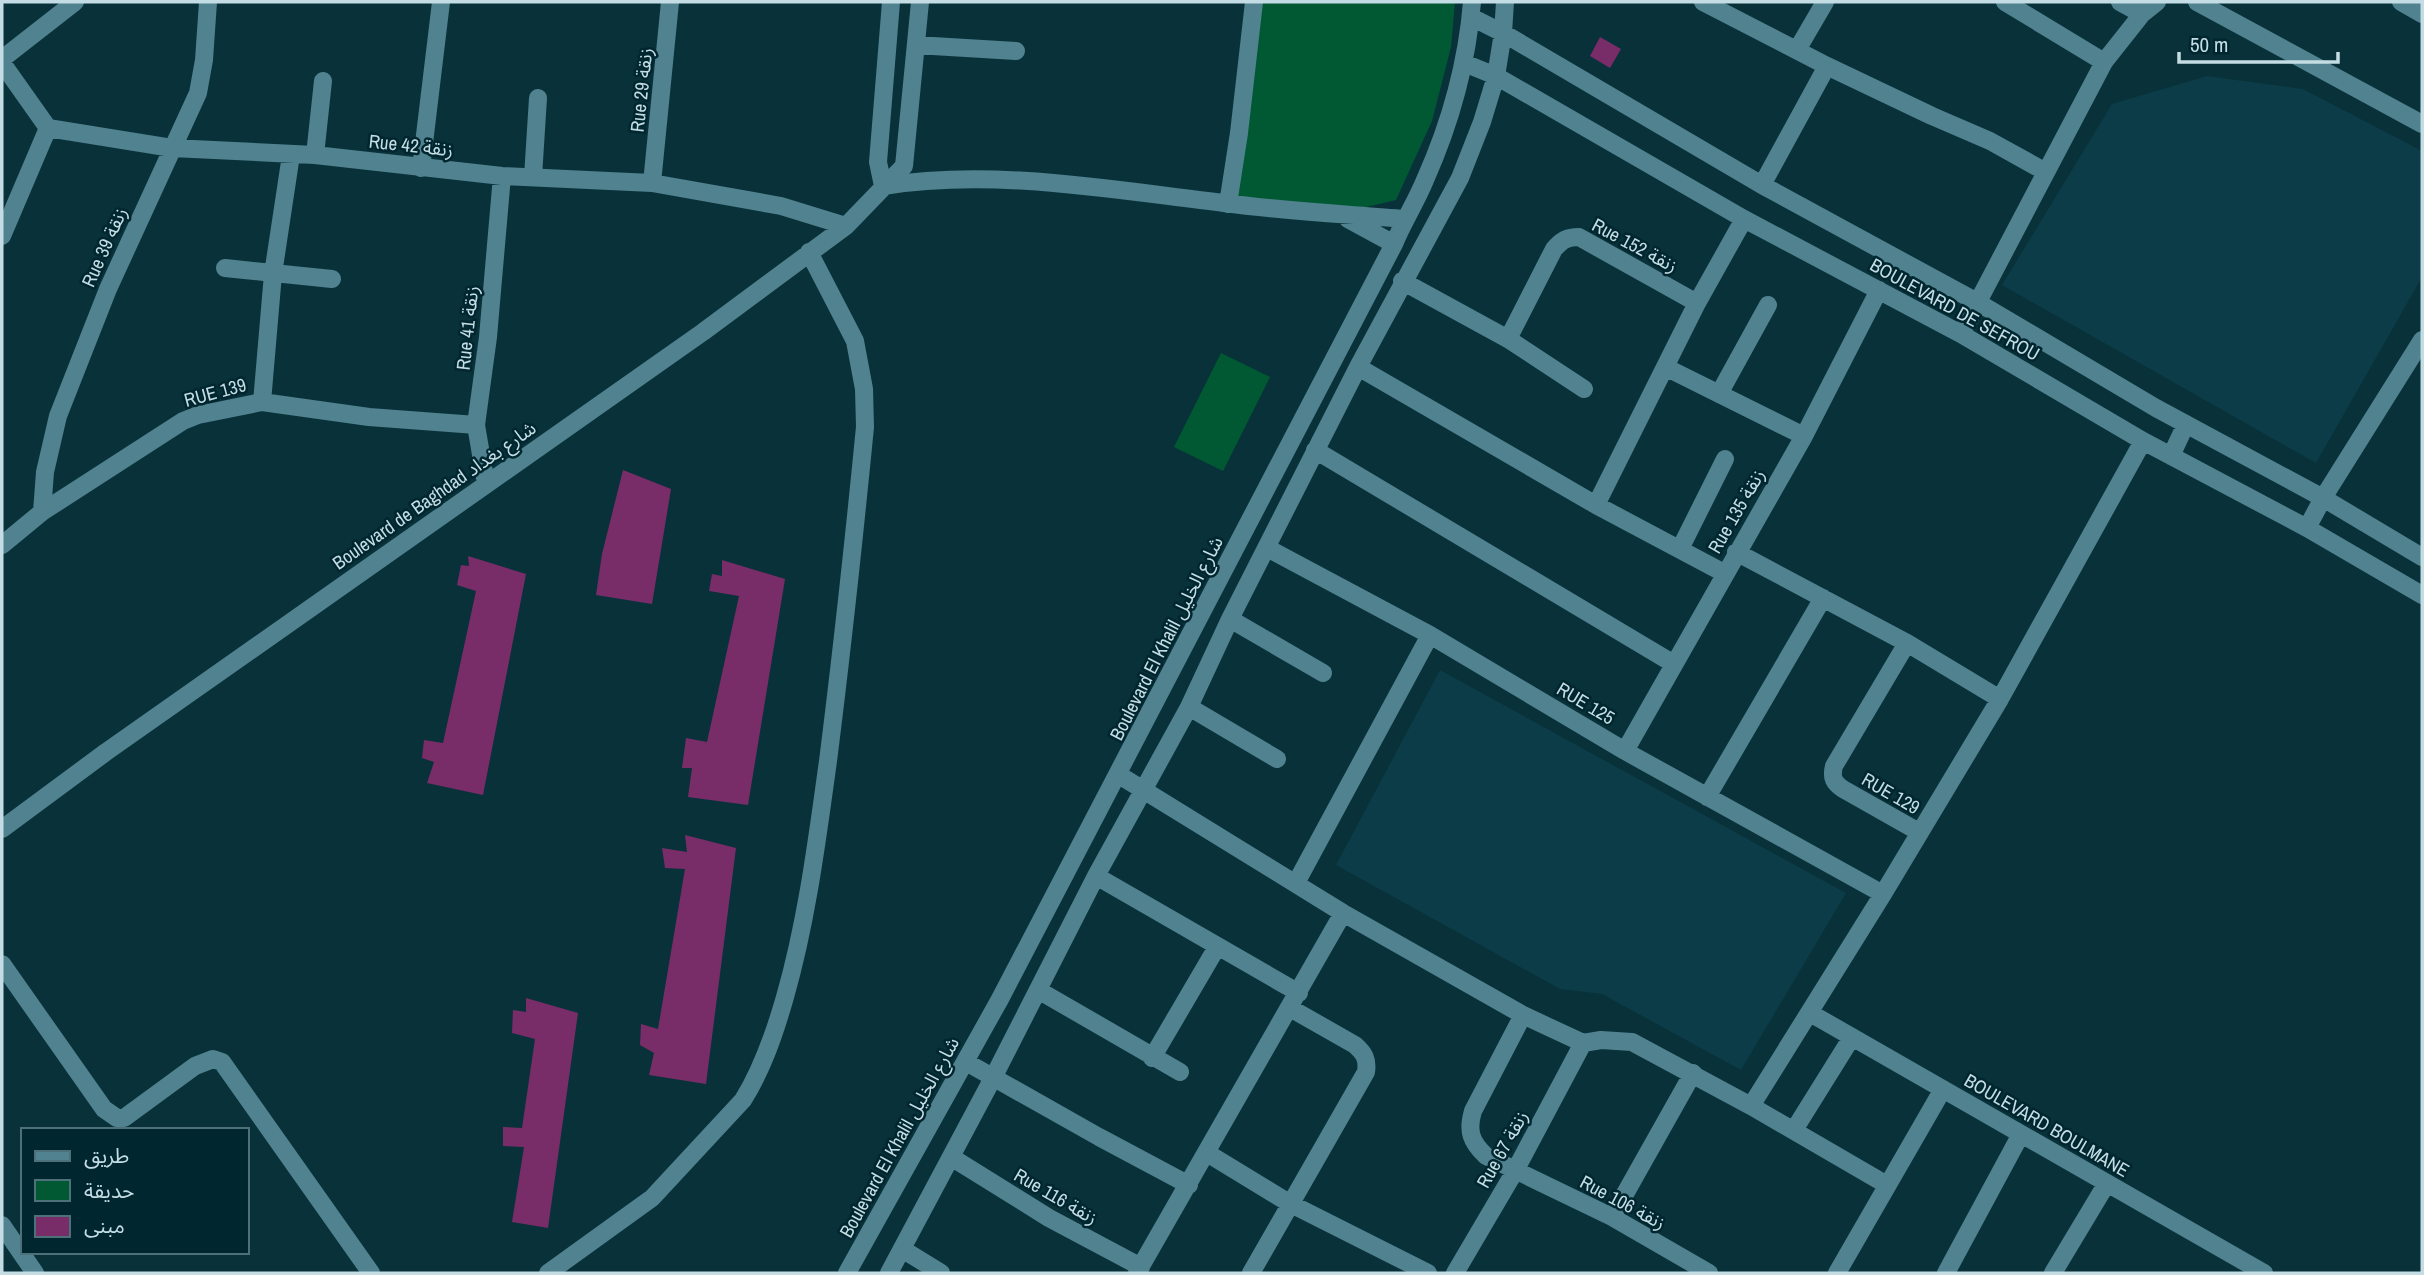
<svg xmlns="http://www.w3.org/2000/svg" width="2424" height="1275" viewBox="0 0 2424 1275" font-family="'Archivo Narrow','Noto Sans Arabic',sans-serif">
<rect width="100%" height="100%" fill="#09313a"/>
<path fill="#0b3c47" d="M2207,76L2303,89L2422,151V277L2316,463L2002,285L2112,104Z
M1440,670L1846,893L1741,1070L1602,994L1560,989L1336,865Z"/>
<path fill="#015933" d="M1256,2H1455L1451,47L1432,121L1396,200L1337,214L1232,202Z
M1221,353L1270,377L1223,471L1174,447Z"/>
<path fill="#782d68" d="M1600,37L1621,49L1610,68L1590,56Z
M623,470L671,489L652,604L596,595L602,554Z
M468,556L526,574L483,795L427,783L434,762L422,758L424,740L443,743L476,591L457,585L461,565L469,566Z
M722,560L785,579L748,805L688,797L692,768H682L686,738L707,742L739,596L709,591L712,574L722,576Z
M685,835L736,848L706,1084L649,1075L654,1053L640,1045L641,1024L658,1029L685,869L665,868L662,848L687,852Z
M526,998L578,1013L548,1228L512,1222L524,1147L503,1146V1127L522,1128L535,1039L512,1033L513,1010L526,1012Z"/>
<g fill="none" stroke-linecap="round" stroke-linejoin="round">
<path stroke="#50828f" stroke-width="18" d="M1703,2L1827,66L1932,116L1990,141L2046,172
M2005,2L2104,62
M2120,2L2142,14
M2197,2L2422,124
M2401,2L2422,14
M1471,17L1503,33L1762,185L1977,302L2156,408L2323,498L2422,557
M916,45L1016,51
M1797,50L1825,2
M2,59L75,2
M2,63L48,128L172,148L315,155L502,176L652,183L781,206L846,226
M1464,63L1496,76L1744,219L1961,334L2143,441L2307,528L2422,595
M315,155L323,81
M421,168L441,2
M533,177L538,98
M652,183L670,2
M1762,185L1827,66
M883,186C993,168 1113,190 1224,203C1284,211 1344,214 1405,219
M883,186L878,162L891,2
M1228,204L1239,133L1254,2
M1348,219L1394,244
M2,236L48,128
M225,268L332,279
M1402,281L1508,339L1584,389
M1961,334L2104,62L2142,14L2157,2
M1508,339L1554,249C1562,240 1567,237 1579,237L1697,303
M1358,367L1596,505L1724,573
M1665,367L1804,436
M1719,394L1768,305
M262,402L273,274L291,155
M1315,450L1674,664
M2171,456L2186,424
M486,484L476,425L488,337L502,176
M1596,505L1697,303L1744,219
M42,512L45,472L58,416L108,289L198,93L204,60L208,2
M2307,528L2323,498L2422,340
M2,545L42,512L183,421L198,415L262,402L369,417L476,425
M1267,548L1430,635L1625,751L1883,894
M1680,549L1725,459
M1736,552L1907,643L2000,699
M1230,619L1323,673
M1907,643L1834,766C1831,778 1834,783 1843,789L1919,832
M1189,707L1277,759
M1625,751L1804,436L1879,290
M1119,775L1343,913L1523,1015L1583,1043L1601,1040L1632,1042L1751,1106L1887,1185
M1707,797L1823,598
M2,829L106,752L703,332L846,226L904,166L920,2
M1096,876L1299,993
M1296,883L1430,635
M2,964L104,1109L117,1118H124L195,1066L213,1059L222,1062L371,1273
M1038,990L1180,1072
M1810,1013L2264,1273
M1523,1015L1473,1111C1467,1131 1471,1142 1486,1156L1612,1217L1709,1273
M1152,1058L1217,947
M966,1062L1099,1137L1189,1185
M1751,1106L1883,894L2000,699L2143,441
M1794,1130L1852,1037
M1207,1153L1289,1203L1428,1273
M951,1157L1049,1218L1141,1267
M1612,1217L1693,1073
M2,1225L35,1273
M902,1249L941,1273
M548,1273L652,1198L743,1100C763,1068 775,1032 785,997C807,920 817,840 828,761C842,650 854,539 865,427L864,389L855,341L809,252
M847,1273L1000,999L1394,244C1403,222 1416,202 1425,180C1450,124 1467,63 1472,2
M889,1273L994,1076L1096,876L1189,707L1230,619L1358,367L1460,178L1482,122L1496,76L1503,33L1505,2
M1137,1273L1343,913
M1251,1273L1366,1072C1368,1059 1364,1053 1355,1045L1290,1008
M1455,1273L1515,1171L1583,1043
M1837,1273L1943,1089
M1946,1273L2021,1134
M2053,1273L2107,1183"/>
</g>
<g text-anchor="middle" stroke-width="5" stroke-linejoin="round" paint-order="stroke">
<g font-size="19" fill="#c4dde4" stroke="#002730">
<text transform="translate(641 90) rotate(-84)" y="7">Rue 29 زنقة</text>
<text transform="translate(411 145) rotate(6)" y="7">Rue 42 زنقة</text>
<text transform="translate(1635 245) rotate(28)" y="7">Rue 152 زنقة</text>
<text transform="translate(104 247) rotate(-66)" y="7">Rue 39 زنقة</text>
<text transform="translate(1955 309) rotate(29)" y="7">BOULEVARD DE SEFROU</text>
<text transform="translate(467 328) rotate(-84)" y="7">Rue 41 زنقة</text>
<text transform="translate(215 392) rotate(-15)" y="7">RUE 139</text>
<text transform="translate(434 495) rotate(-35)" y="7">Boulevard de Baghdad شارع بغداد</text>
<text transform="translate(1736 511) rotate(-60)" y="7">Rue 135 زنقة</text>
<text transform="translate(1166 638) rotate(-63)" y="7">Boulevard El Khalil شارع الخليل</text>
<text transform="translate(1586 703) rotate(31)" y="7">RUE 125</text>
<text transform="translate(1891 793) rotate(30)" y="7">RUE 129</text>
<text transform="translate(2047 1125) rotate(30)" y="7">BOULEVARD BOULMANE</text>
<text transform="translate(899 1137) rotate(-61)" y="7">Boulevard El Khalil شارع الخليل</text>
<text transform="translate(1502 1149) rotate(-61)" y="7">Rue 67 زنقة</text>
<text transform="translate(1056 1196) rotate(30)" y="7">Rue 116 زنقة</text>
<text transform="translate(1623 1202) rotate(28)" y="7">Rue 106 زنقة</text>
</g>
</g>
<rect width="2424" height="1275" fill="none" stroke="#c4dde4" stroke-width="7"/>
<rect x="21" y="1128" width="228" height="126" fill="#002730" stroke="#4e7078" stroke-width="2"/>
<rect x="35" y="1151" width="35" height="10" fill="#50828f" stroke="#4e7078" stroke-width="2"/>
<text x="84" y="1163" font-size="21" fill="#c4dde4">طريق</text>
<rect x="35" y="1180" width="35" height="21" fill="#015933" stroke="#4e7078" stroke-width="2"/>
<text x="84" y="1198" font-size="21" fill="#c4dde4">حديقة</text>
<rect x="35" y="1216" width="35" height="21" fill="#782d68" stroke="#4e7078" stroke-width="2"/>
<text x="84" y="1233" font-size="21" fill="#c4dde4">مبنى</text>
<path d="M2179 52v10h159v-10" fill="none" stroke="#c4dde4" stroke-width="3.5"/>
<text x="2190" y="52" font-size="21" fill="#c4dde4" stroke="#002730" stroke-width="5" paint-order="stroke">50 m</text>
</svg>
